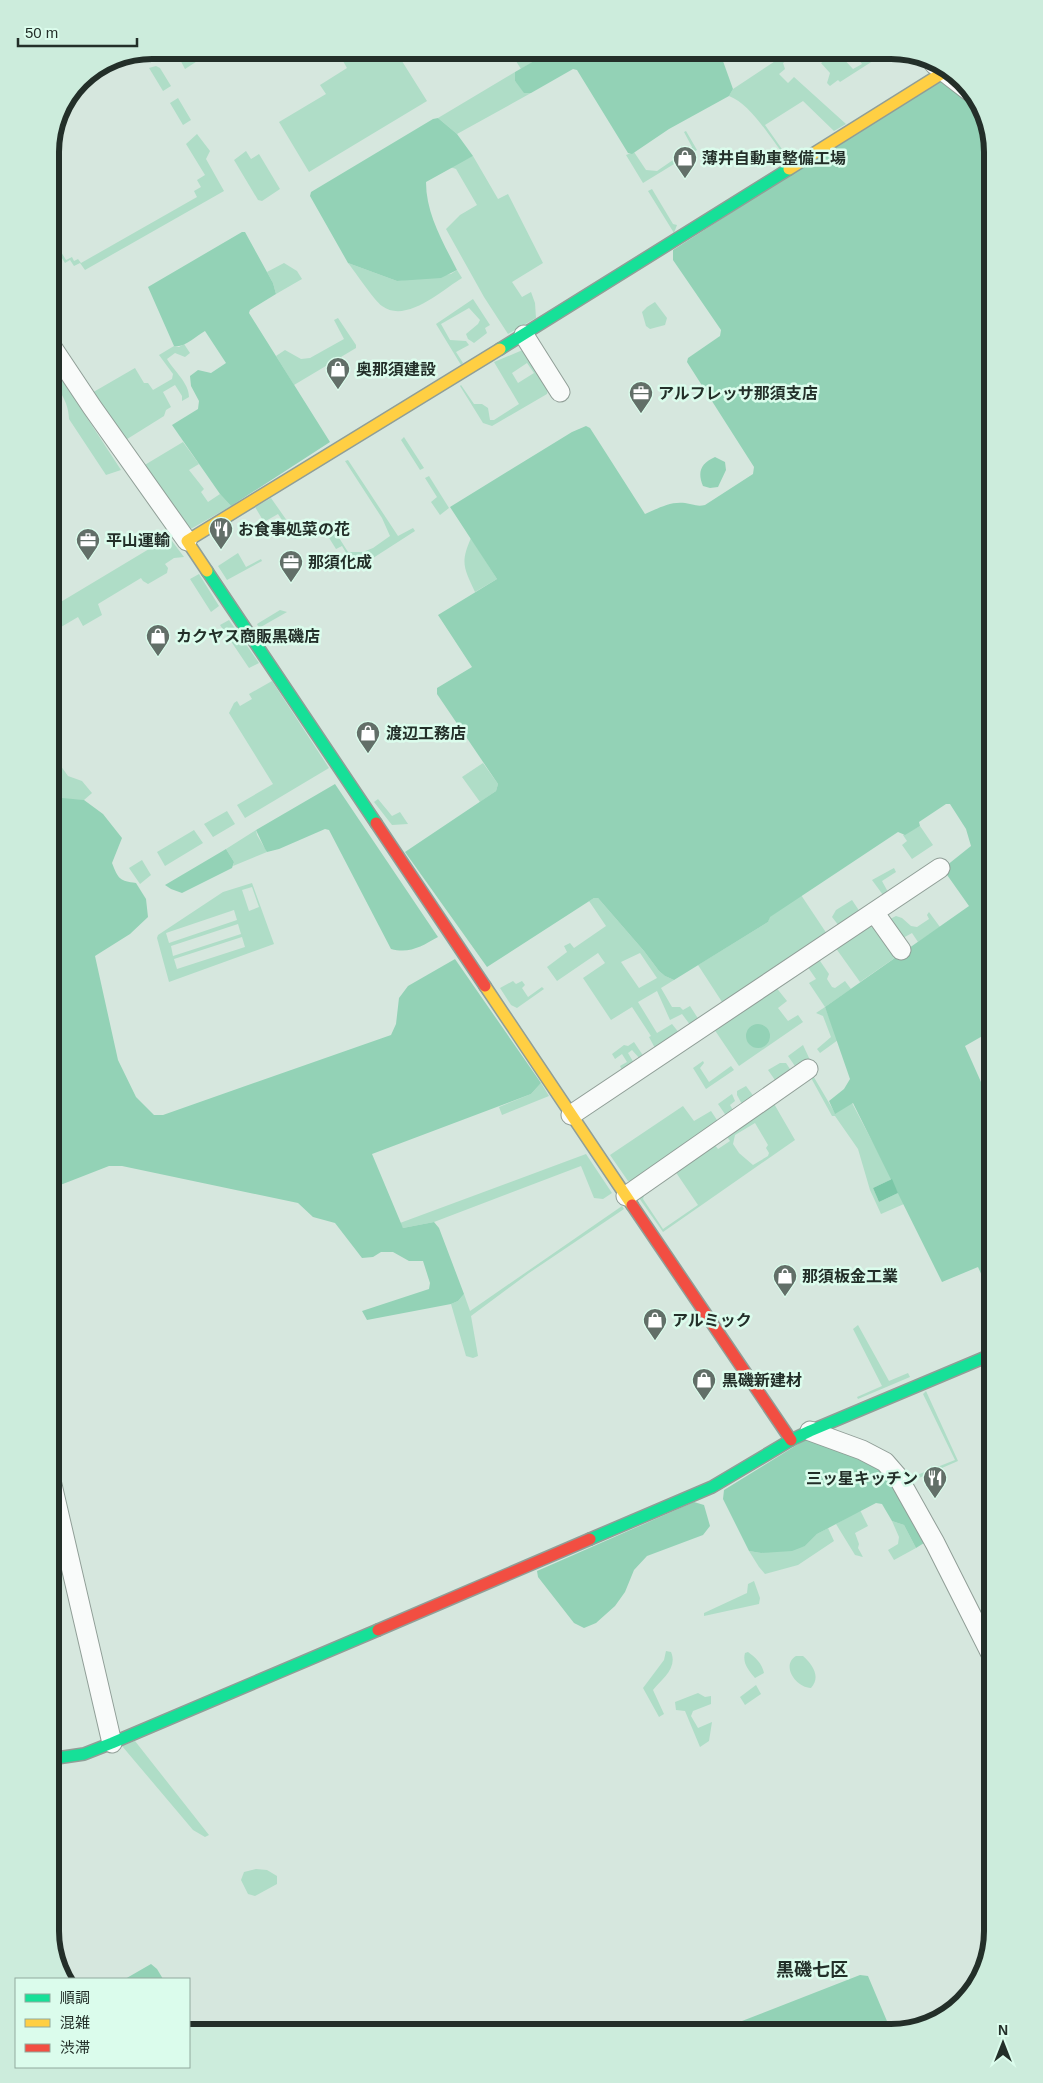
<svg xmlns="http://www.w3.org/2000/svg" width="1043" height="2083" viewBox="0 0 1043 2083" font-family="Arial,'Noto Sans JP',sans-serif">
<rect width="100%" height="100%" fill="#d6e7de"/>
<path fill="#afddc7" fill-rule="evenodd" d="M175,50H197L202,58L185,69Z
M360,50H395L427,101L309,172L279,122L326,94L320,85L347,68L343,61Z
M509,50H553L521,69Z
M792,50H800L783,63L785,69L779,74L788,83L794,77L846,124L834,131L803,101L765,125L784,152L789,154L785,156C770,138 751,104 729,96L733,89Z
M840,50L848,51L841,56L853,69L862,64L856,56L860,52C869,61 871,52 880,50C883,50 886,50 890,50L840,82L838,80L830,86L827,83L830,73L821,63Z
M156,66L160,68L171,86L163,91L149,68Z
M515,72V81L524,92L531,93L457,134L438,118Z
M178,98L191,120L183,125L170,103Z
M686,131L697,150L643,183L626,155L634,152L646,170L657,171L692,147L684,132Z
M197,134L210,151L206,159L224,191L85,270L80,263L74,266L70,260L65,263L50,239V234L66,260L72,257L74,261L78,259L81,263L197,197L194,191L201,187L197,180L205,175L186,144Z
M246,151L251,159L259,154L280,189L262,201L258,200L234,160Z
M473,156L498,199L508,194L543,263L512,282L522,297L531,292L535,303L536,318L508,334L484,297L446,229L460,215L477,205L456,169L450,167Z
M652,189L673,224L677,225L674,233L648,191Z
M284,263L297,271L302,279L276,294L273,283L267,272Z
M348,263L397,281L451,274L457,270L462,278C442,290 406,324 382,306C374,300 356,273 348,263Z
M473,299L490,325L485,328L487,333L474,343L468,339L466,334L478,324L480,320L469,308L441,324L450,340L466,341L469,345L456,352L463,363L461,365L436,324Z
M655,302L667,318L665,325L650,329L646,326L642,312L647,307Z
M338,318L356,345V348L294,385L276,356L285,350L301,359L310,358L344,339L334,320Z
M184,344L190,353L185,357L175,353L167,359C174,371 189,383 189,397L182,401V396L175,385L163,392L171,407L166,410L164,416L124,441L90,394L135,368L144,383H148L153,390L172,379L173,374L159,355L174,346L179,347Z
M525,349L549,386L547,394L492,426L483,423L460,386L461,385L474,404H482L488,408L490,420H494L519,404L494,362ZM527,363L534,373L518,383L512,373Z
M50,361L121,470L106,475L69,419C69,395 50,386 50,361Z
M404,437L424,468L420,470L401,440Z
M183,442L199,464L189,470L204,489L201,492L208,502L220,494L231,506L189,530L143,466Z
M348,460L398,536L413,528L415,531L356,569L342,546L336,549L321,525L326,522L331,530L337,527L338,530L336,533L348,552H363L373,548L390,536L382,518L345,461Z
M429,476L449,508L440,515L431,502L437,497L425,478Z
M271,498L290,525H293L300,536L295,539L278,514L264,522L255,507Z
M169,537L184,557L174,558L165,564L168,568L167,573L148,584L143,581L141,578L98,604L102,615L83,626L78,617L56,630L62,641L50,649V615L62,609L59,603Z
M471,538L497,579L475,592C464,568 460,563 471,538Z
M238,553L246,567L261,559L262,561L227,580L218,566Z
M199,574L219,606L211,612L190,579Z
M280,610L287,612L259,628L257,624Z
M229,620L259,663L249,668L220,625Z
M272,681L329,768L245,818L237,805L273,784L229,713L234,703L237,701L240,706L252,699L249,694Z
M50,751L68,776L82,781L92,793L84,800L50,799Z
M483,763L498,784L496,791L480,802L462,777Z
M378,799L392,816L400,812L408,824L392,825L374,802Z
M227,811L235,824L213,837L204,824Z
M920,826L933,845L912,859L902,845L907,841L903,835Z
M194,830L203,843L165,866L157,852Z
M256,830L257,835L267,852L233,866L234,862L226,849Z
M142,860L151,875L140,884L129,868Z
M894,868L896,872L882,881L888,892L883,895L872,880Z
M252,883L274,944L169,982L157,938L158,935L223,892ZM252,887L259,907L249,911L242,890ZM234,910L237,920L169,943L166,933ZM238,924L241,934L173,956L171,946ZM242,937L245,947L177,969L174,959Z
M801,895L827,934L724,1005L698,965L768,922L769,917Z
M594,898H598L644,951L659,971L665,976L674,980L661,988L672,1007H680L683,1010L690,1006L699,1020L691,1026L682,1014L670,1020L657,991L638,1002L657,1033L672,1024L680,1034L656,1050L649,1037L651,1036L632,1007L611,1020L583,978L605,963L598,953L557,981L547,967L567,952L564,946L570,943L574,948L606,926L589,901ZM640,953L657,978L639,988L621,962Z
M852,900L860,912L839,926L832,917L836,910Z
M929,912L940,927L918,942L912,933L903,938L890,919L896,916L902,918L911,926L917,927L929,919L927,915Z
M866,926L875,928L896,957L860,982L835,947Z
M818,958L829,974L827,979L832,987L835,988L845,981L851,989L825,1007L838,1040L820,1053L817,1049L831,1037L823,1016L816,1013L825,1007L809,983L816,979L807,966Z
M513,981L516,984L522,981L525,985L522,988L528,997L542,987L544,989L517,1008L511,1005L500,988Z
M775,986L787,1001L778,1008L788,1021L798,1015L803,1022L739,1066L714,1029Z
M634,1042L644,1057L640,1059L632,1050L628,1053L634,1063L622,1070L620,1066L627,1062L622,1054L615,1059L612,1054L624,1045L628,1046Z
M803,1045L810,1060L797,1069L788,1056Z
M703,1061L704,1063L700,1068L709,1082L731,1066L734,1070L706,1089L693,1068Z
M780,1063H786L792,1072L777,1083L768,1070Z
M812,1074L835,1113L852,1103L892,1179L873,1188L879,1202L898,1193L904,1204L881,1214L870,1190L858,1149L835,1116H832L810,1076Z
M541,1083L549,1096L502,1115L499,1107L531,1094Z
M746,1086L755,1098L743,1106L737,1095V1091Z
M732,1094L735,1101L730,1105L734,1112L727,1117L718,1104Z
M773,1102L795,1140L663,1232L639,1198L642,1193L644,1196L643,1199L663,1229L698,1205L675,1171L714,1144L718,1149L730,1141L726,1135ZM755,1123L768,1145L766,1148L769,1153L768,1156L753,1165L739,1153L733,1144L735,1135Z
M683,1106L694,1121L711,1111L719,1123L636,1181H628L610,1155Z
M586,1154L612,1193L603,1199L594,1198L581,1166L434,1222L403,1228L400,1223Z
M622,1206L624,1209L529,1273L471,1316L478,1356L473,1358L466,1356L451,1304L458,1301L464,1294L470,1311Z
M858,1325L889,1381L908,1373L910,1377L858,1399L857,1397L882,1386L853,1329Z
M926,1391L958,1461L912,1481L905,1479V1475L912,1477L955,1460L923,1394Z
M860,1510L868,1526L855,1533L859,1544L858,1548L863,1557L855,1555L836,1524Z
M892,1521L904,1525L916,1548L894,1560L888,1550L898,1544L899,1537Z
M828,1528L834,1541L798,1565L765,1574L759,1567L749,1551L761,1553L805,1546L817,1534Z
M754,1581L760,1598L759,1604L704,1616V1613L747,1593L748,1584Z
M993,1605V1646L979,1612Z
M666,1651L671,1652C678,1668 662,1679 653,1690L664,1714L659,1717L643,1688L664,1660Z
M748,1652C755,1657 762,1663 764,1673L755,1678C749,1671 742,1663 745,1653Z
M796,1656H803C813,1665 821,1677 811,1688C795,1687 781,1665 796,1656Z
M756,1685L761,1694L745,1705L740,1697Z
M698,1693L705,1697L711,1696V1704L693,1711L691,1716L698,1728L712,1722L709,1741L700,1747L685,1711L676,1710L675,1702Z
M135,1741L209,1835L205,1837L193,1830L122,1746Z
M256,1869L267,1870L277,1876V1884L255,1896L248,1894L241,1880L244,1872Z"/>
<path fill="#93d2b6" d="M553,50H719L733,89L729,96L669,129L632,154L628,153L577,70L573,69L531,93H524L515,81V72Z
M953,71L985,113L993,151V1030L965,1046L993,1109V1300L978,1267L942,1282L853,1103L835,1114L829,1101L844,1089L850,1079L825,1007L969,906L945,872L946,866L971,846L966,829L950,804H946L919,822L920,826L905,835L898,832L770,917L768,922L674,980L665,976L659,971L644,951L598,898H594L487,967L405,852L496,791L498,784L437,694V688L472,667L438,615L497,579L450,507L572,432L586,426L590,428L645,514C657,509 670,501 685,503C692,504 697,507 705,505L753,474L754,467L687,362L688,358L720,336L721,330L673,260V250Z
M438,118L457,134L473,156L426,182C426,214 443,242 457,270L441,278L397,281L348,263L310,196L311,192L433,119Z
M242,232H245L273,283L276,294L250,310L249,313L330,442L231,506L220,494L172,425L198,409L199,401L191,386L190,376L198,370L211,373L226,363L205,331C196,336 185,348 174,346L148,287Z
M715,457L725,462L726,470L718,487L710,488L703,486C697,472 701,463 715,457Z
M335,784L438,937C422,946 410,954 391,949L329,830L325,829L279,849L267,852L265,849L256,830Z
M62,798L84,800L103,814L122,838L112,863C118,879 120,881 136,883L146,899L148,917L130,934L95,956L118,1060L136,1097L154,1115H163L391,1035L396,1024L399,998L408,986L455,959L541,1083L531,1094L372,1154L403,1228L434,1222L439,1228L464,1294L458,1301L451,1304L367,1320L362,1311L429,1289L430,1283L423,1261H409L393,1252H381L373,1257L362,1258L335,1223L313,1217L298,1203L122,1166H109L50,1189V799Z
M226,849L234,862L232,868L182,893L171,889L165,885Z
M746 1036a12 12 0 1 1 24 0a12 12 0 1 1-24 0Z
M808,1438L884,1465L926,1539L924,1543L916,1548L904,1525L892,1521L882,1504L876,1503L817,1534L805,1546L792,1551L761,1553L749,1551L723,1499L724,1490Z
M694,1502L704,1505L710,1526L703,1535L647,1556L634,1570L625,1592L615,1606L596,1623L584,1628L574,1623L538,1577L537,1571Z
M151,1964L157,1969L163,1979H125Z
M860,1975L868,1976L892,2033H804L798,2023L764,2033H745L742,2021Z"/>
<path fill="#7ac6a6" d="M892,1179L898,1193L879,1202L873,1188Z"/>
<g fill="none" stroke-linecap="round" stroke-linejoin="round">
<g stroke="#909e97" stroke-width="21">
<path id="street" d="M934,64L969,91
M524,335L560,392
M50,344L92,407L187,541
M874,912L901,950
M571,1115L940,868
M626,1196L808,1069
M810,1431L862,1450L885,1462L898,1477L935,1543L993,1658
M50,1476L112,1743"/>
</g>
<g stroke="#909e97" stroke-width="14">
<path id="fast" d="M500,349L789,169
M207,571L376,823
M590,1539L712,1487L791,1440L810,1431L993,1354
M50,1759L84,1754L112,1743L378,1630"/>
</g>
<g stroke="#909e97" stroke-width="14">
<path id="slow" d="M789,169L944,72
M207,571L187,541L500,349
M485,986L632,1205"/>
</g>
<g stroke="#909e97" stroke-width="14">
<path id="jam" d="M376,823L485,986
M632,1205L791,1440
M378,1630L590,1539"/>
</g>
<use href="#street" stroke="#f9fbfa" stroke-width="19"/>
<use href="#fast" stroke="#16e098" stroke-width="11"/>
<use href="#slow" stroke="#ffcf43" stroke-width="11"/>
<use href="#jam" stroke="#f24e42" stroke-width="11"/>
</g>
<defs>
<g id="shop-pin" transform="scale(1.25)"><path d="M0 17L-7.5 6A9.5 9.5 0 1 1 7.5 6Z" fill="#626f68" stroke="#dbfcec"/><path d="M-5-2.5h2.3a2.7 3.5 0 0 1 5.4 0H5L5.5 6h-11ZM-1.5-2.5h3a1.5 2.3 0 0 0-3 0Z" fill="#fff"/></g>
<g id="office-pin" transform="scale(1.25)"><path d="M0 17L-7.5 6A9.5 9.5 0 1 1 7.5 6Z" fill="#626f68" stroke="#dbfcec"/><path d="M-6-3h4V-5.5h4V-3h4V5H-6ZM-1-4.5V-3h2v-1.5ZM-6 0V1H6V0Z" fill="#fff"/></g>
<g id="restaurant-pin" transform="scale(1.25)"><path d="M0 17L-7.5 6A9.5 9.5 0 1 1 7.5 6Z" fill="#626f68" stroke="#dbfcec"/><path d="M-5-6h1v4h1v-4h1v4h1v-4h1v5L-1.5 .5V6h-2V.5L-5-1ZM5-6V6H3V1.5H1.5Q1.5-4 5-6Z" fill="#fff"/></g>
</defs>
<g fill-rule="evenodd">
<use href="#shop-pin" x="685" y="158"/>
<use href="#shop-pin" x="338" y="369"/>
<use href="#office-pin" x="641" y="393"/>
<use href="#restaurant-pin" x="221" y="529"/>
<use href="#office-pin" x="88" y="540"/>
<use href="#office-pin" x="291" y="562"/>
<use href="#shop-pin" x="158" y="636"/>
<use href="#shop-pin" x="368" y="733"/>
<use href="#shop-pin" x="785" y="1276"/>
<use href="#shop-pin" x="655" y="1320"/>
<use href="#shop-pin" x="704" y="1380"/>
<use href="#restaurant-pin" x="935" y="1478"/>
</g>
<g text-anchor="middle" stroke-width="5" stroke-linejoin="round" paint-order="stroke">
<g font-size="16" font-weight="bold" fill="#232f29" stroke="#dbfcec" text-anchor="start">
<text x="702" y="164">薄井自動車整備工場</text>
<text x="356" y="375">奥那須建設</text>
<text x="658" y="399">アルフレッサ那須支店</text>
<text x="238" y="535">お食事処菜の花</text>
<text x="106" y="546">平山運輸</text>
<text x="308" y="568">那須化成</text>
<text x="176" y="642">カクヤス商販黒磯店</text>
<text x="386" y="739">渡辺工務店</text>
<text x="802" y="1282">那須板金工業</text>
<text x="672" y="1326">アルミック</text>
<text x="722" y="1386">黒磯新建材</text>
<text x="918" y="1484" text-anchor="end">三ッ星キッチン</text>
</g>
<g font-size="18" font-weight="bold" fill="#232f29" stroke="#dbfcec">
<text x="812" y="1976">黒磯七区</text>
</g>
</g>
<path d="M0 0H1043V2083H0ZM152 59H891A93 93 0 0 1 984 152V1931A93 93 0 0 1 891 2024H152A93 93 0 0 1 59 1931V152A93 93 0 0 1 152 59Z" fill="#ccecdc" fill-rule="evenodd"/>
<path fill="none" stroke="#232f29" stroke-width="6" d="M152 59H891A93 93 0 0 1 984 152V1931A93 93 0 0 1 891 2024H152A93 93 0 0 1 59 1931V152A93 93 0 0 1 152 59Z"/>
<rect x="15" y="1978" width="175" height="90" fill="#dbfcec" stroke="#91aa9e"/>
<rect x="25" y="1994" width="25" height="8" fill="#16e098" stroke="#91aa9e"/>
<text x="60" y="2003" font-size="15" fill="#232f29">順調</text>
<rect x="25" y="2019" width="25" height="8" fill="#ffcf43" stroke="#91aa9e"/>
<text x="60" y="2028" font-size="15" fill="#232f29">混雑</text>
<rect x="25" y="2044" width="25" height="8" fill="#f24e42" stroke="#91aa9e"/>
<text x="60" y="2053" font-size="15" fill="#232f29">渋滞</text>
<g transform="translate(1003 2043)" stroke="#dbfcec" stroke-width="4" paint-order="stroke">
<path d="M0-4L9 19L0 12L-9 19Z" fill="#232f29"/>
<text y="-8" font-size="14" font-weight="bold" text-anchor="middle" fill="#232f29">N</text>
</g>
<path d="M18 38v8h119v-8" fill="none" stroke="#232f29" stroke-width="2.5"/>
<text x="25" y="38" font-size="15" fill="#232f29" stroke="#dbfcec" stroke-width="4" paint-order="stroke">50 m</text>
</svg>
